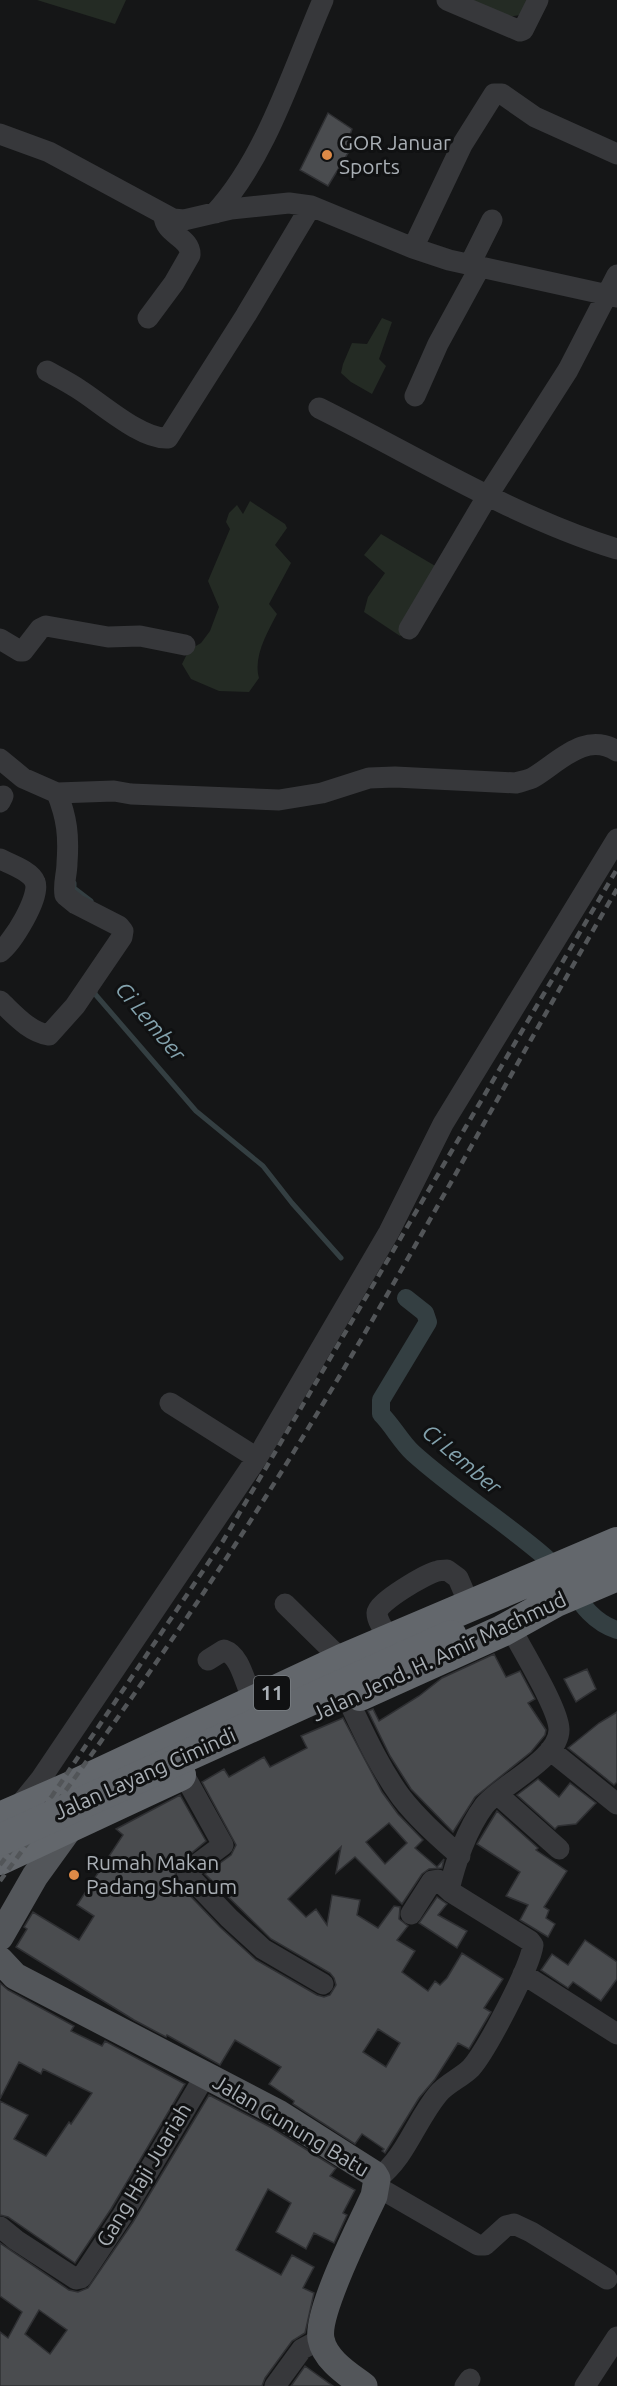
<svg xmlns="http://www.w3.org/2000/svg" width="617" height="2386" viewBox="0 0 617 2386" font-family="Ubuntu,sans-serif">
<rect width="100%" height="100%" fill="#151617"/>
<path fill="#242b24" d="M37,0H126L115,24Z
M461,0H534L526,14L508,17Z
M382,318L392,322L379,359L386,366L372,394L351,382L341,373L343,364L352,343L367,344Z
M250,501L285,524L287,528L275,545L291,563L269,604L277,614C267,633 253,657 259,678L249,692L219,691L191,679L182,664L189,650L201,643L210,631L219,607L208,581L230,529L226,522L229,513L237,505L243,514Z
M381,534L437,567L411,625L400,636L364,612L368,597L385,573L364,555Z"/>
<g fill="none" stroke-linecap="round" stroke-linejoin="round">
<path stroke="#343f42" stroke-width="5" d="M74,883V888L91,901
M95,989V994L196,1111L263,1166L292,1203L341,1258"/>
<path stroke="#343f42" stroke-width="18" d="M406,1298L425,1313L428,1322L381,1400V1414C393,1426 401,1442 413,1453C454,1490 502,1520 544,1556C571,1579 580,1618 617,1630"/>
</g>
<path fill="#4a4c4f" stroke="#2f3033" stroke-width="1.5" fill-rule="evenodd" d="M328,113L352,129L350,135L356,140L328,186L300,170Z
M494,1654L506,1677L520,1671L535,1699L528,1703L546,1730L545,1735L531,1752L475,1797L453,1832L411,1789L390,1756L368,1711L373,1709L379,1721L419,1696L442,1678Z
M587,1669L596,1689L576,1702L564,1679Z
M617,1712V1782L614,1785L568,1748L599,1723Z
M343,1718L382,1792L398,1814L423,1840L415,1848L437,1867L444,1859L442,1868L429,1869L422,1874L402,1904L355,1857L336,1873L341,1847L288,1899L306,1917L316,1909L327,1925L332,1895L360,1900L357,1915L378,1928L394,1906L400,1907L399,1919L408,1926L397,1940L415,1951L402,1972L428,1991L435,1981L440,1985L447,1978L462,1953L503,1979L484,2008L491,2012L469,2049L458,2043L435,2079L419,2098L385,2153L382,2151L384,2149L362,2134L355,2144L293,2104L294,2101L269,2084L281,2067L235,2040L220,2065L167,2035L166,2037L134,2020L16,1947L27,1929L24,1927L33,1912L79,1940L94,1916L77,1905L123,1835L116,1829L180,1795L206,1841L176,1866L175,1876L178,1883L220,1927L256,1960L317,1995L324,1997L330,1995L336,1985L334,1978L330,1973L271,1939L205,1874L231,1855L236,1845L202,1782L224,1769L229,1777L264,1757L270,1767L307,1748L301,1736ZM389,1823L407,1843L385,1864L366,1842ZM378,2029L400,2043L386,2067L363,2052Z
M538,1779L559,1797L570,1783L596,1803L576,1824L558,1826L555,1829L517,1795Z
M497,1811L538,1848L536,1850L567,1871L544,1907L549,1910L546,1918L555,1924L548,1937L520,1920L528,1905L506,1896L520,1872L477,1844Z
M437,1897L447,1904L438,1915L467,1931L457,1948L419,1923Z
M585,1940L617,1962V1979L601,2001L573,1982L568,1988L541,1970L552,1954L568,1965Z
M0,1983L8,1990L74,2026L71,2031L102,2046L105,2041L185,2084L111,2209L75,2263L8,2217L0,2215V2101L28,2115L14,2139L46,2156L69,2122L71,2124L92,2093L43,2069L41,2074L19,2062L0,2099Z
M209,2095L270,2127L336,2168L330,2176L355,2190L343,2213L347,2215L334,2243L314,2233L306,2249L276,2232L291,2203L268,2189L236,2250L281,2275L292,2255L314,2267L303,2288L314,2293L305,2333L292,2341L265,2378L262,2386H0V2332L8,2338L22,2312L0,2296V2243L69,2290L78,2292L88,2288L133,2222ZM39,2310L67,2330L50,2354L25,2334Z
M305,2366L333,2386H291Z"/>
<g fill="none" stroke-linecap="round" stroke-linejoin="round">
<path stroke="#37383b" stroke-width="21" d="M447,0L520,31L523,30L538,0
M0,134L49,152L173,219L184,220L231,209L289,203L311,206L413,248L449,260L617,297
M215,213C266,158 293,69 323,0
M413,248L462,145L494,94H502L535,117L617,154
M470,264L492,220
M148,318L174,283L190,255C191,237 165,235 164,216
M47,371C58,377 70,383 80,390C102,404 142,440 168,438L246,315L311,206
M415,396L438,344L480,267
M319,408C416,456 513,517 617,549
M409,629L488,495L568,370L617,275
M0,639L20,651H23L40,629L46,626L108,637L140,636L185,645
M0,759L23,778L57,793L114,791L131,794L279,800L322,793L369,778L395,777L516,783C522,781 529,780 534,777C559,762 585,731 617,751
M0,802L3,796
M0,859C10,864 31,871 35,882C41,897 12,943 0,952
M0,1001C14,1014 29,1032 49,1035L75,1006L122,937L123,931L119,926L76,904L65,895C63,884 67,874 67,863C69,836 67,818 57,793
M170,1403L257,1458
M285,1604L342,1660
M390,1638C385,1631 377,1622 377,1613C376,1603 427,1573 438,1571C441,1570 444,1570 447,1570L458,1578L470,1606
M208,1660L224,1650C242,1656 245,1687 254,1701
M348,1700C364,1733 379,1767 401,1797C418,1819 440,1838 460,1856
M550,1750L617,1804
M183,1773L223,1845L188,1871L187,1874L229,1918L263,1949L323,1984
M497,1794L559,1849
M18,1807L40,1780L257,1458L389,1232L443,1124L617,839
M449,1890C455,1863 467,1829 484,1806C500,1785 560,1759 559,1729C558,1707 521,1649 510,1626
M523,1974L617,2034
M377,2179C406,2157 415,2122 438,2094C447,2083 461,2078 471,2068C486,2051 530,1968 533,1945L530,1941L451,1892L438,1880L432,1881L411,1914
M376,2186L478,2245H485L506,2226L514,2224L531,2232L607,2279
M0,2227L16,2240L76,2279L81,2278L122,2216L206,2074
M275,2386L302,2349L321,2339
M465,2386L470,2379
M585,2386L617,2337"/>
<path stroke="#53565a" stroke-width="27" d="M0,1937L35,1876L74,1822
M0,1960L15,1976L278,2113L374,2174L377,2179L374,2196C361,2224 316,2312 321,2339C325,2360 348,2374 364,2386"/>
<path stroke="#63676c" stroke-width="32" d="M360,1695L502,1631L556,1601L617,1575
M0,1818L69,1788L342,1660L617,1543
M0,1859L180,1775"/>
<path stroke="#525558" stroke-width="4.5" stroke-dasharray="8 6" stroke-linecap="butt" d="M0,1865L52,1796L223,1541L617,869
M0,1881C89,1759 177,1637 258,1509C386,1308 497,1095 617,889"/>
<path stroke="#63676c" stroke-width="32" d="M0,1840L451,1636"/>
</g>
<g fill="#dd8a47" stroke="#101112" stroke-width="2">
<circle cx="327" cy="155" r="6"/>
<circle cx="74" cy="1875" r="6"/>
</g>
<g text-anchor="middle" stroke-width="6" stroke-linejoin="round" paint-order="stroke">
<rect fill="#101112" stroke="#7b8084" stroke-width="1.5" x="254" y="1676" width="36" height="34" rx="4.5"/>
<g font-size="20" font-weight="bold" fill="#a9afb5">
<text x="272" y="1700">11</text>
</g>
<g font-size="21" fill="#a9afb5" stroke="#101112" text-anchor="start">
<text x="339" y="150">GOR Januar<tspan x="339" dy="24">Sports</tspan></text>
<text x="86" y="1870">Rumah Makan<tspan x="86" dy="24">Padang Shanum</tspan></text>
</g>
<g font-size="21" fill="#a9afb5" stroke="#101112">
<text transform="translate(439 1657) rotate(-25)" y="7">Jalan Jend. H. Amir Machmud</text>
<text transform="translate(145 1774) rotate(-24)" y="7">Jalan Layang Cimindi</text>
<text transform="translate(291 2126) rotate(31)" y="7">Jalan Gunung Batu</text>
<text transform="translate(144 2175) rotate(-59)" y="7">Gang Haji Juariah</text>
</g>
<g font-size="22" font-style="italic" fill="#83a2ad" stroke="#101112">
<text transform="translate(151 1021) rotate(50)" y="8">Ci Lember</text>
<text transform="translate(462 1459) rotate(40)" y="8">Ci Lember</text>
</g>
</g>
</svg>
